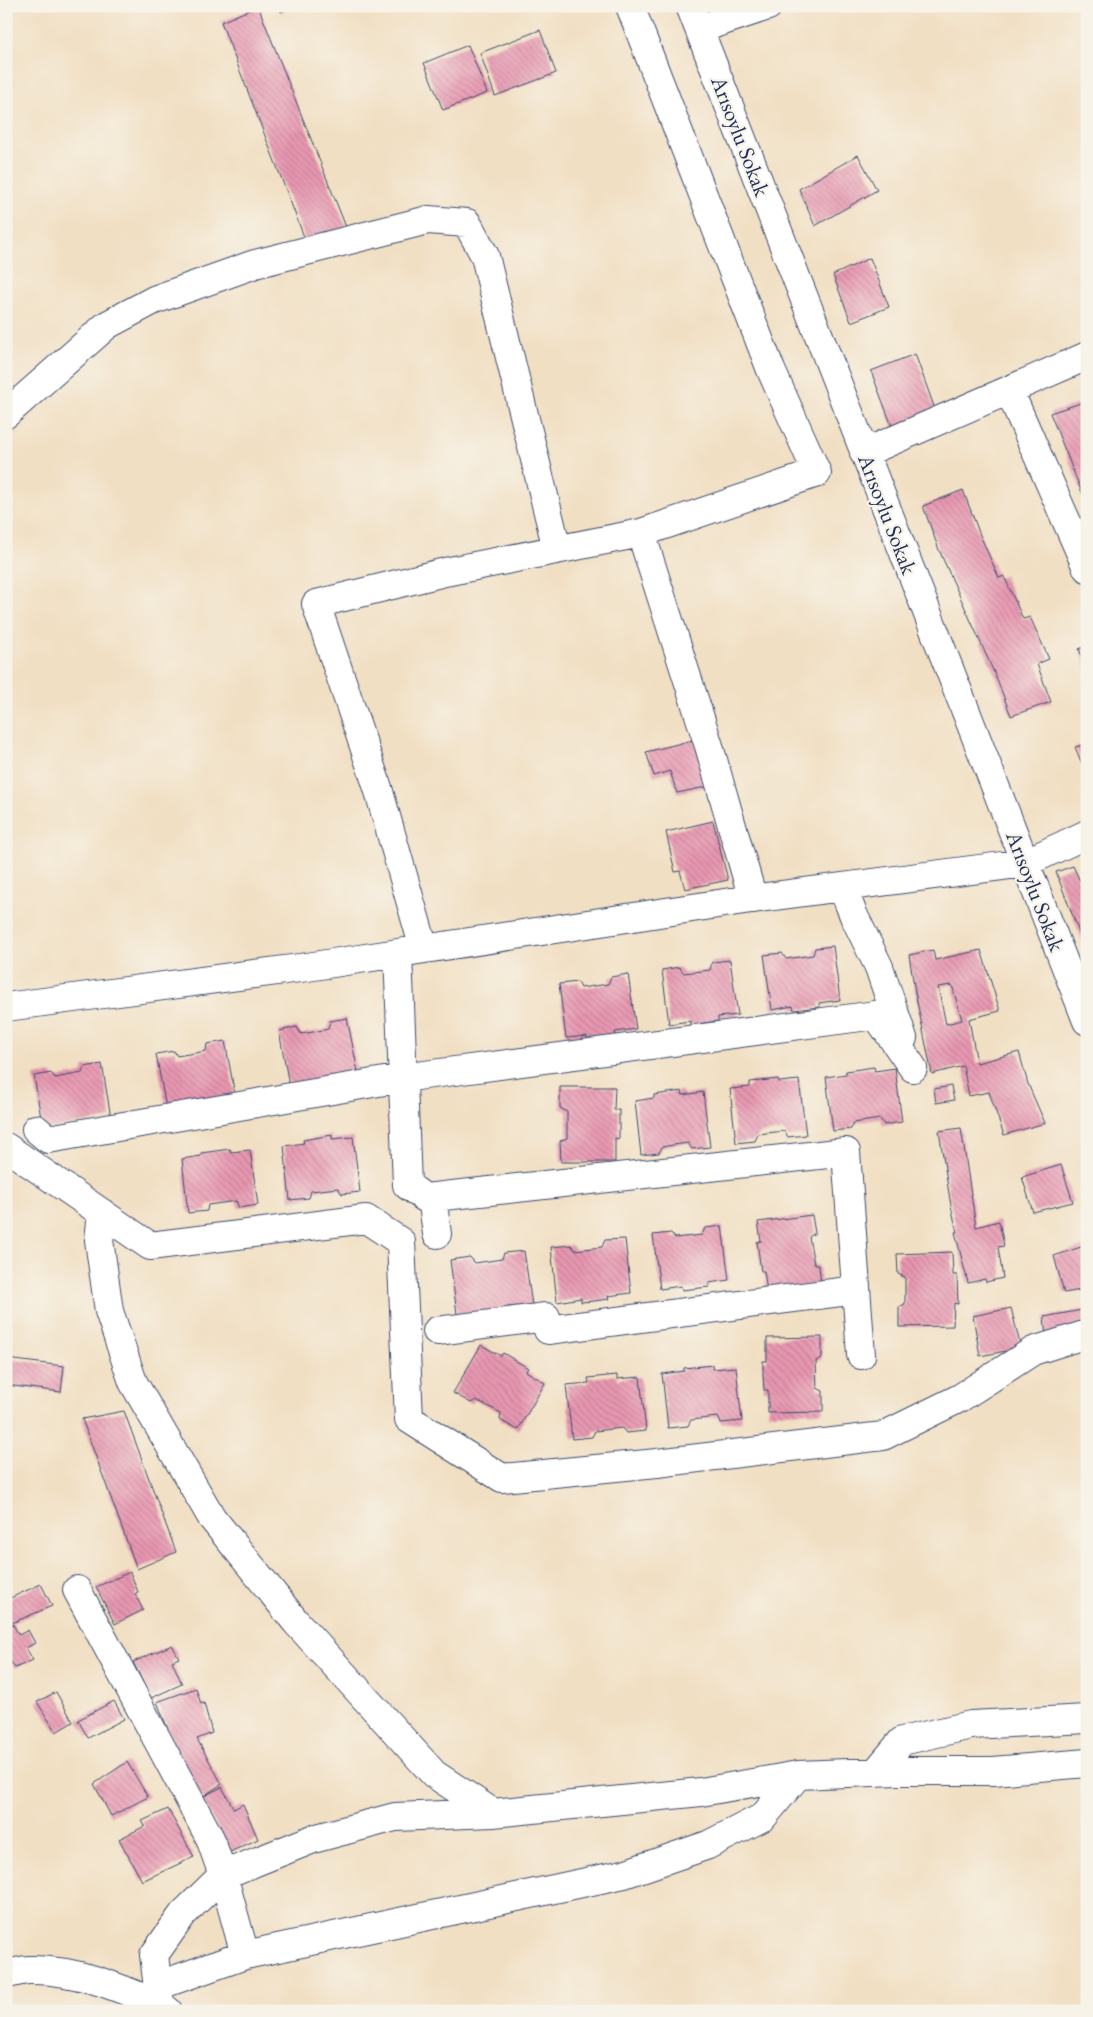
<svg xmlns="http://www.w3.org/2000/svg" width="1093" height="2017" viewBox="0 0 1093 2017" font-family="'EB Garamond',serif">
<defs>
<pattern id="building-back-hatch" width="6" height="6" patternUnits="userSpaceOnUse" patternTransform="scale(1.25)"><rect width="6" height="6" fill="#e997b1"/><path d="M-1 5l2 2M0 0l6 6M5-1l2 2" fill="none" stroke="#bc7c93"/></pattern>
</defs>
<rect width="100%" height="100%" fill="#f7f3e8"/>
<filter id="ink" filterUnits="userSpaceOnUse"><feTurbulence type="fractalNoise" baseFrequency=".02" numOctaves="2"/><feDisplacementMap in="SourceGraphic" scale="10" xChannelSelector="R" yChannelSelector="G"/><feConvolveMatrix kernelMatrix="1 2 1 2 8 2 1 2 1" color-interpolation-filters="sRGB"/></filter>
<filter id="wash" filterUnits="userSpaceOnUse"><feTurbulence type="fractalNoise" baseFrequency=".0096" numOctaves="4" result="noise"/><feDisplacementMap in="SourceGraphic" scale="20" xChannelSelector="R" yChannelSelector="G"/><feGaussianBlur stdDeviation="1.12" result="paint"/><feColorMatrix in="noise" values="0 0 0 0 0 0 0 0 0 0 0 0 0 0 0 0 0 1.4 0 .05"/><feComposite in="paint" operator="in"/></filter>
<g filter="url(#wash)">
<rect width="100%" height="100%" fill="#f1dfc3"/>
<g id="blocks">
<path fill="url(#building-back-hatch)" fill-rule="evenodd" d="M258,6L346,227L306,242L221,22Z
M279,6H293L281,12Z
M540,30L556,73L495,96L480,53Z
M468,45L487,93L443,110L424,63Z
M858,155L877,190L815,226L799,189Z
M870,258L889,307L851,322L833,275Z
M915,354L939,420L896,437L871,371Z
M1087,401V505L1050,413Z
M963,490L980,535L999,578L1004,576L1023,619L1030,617L1049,659L1037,664L1051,702L1011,716L997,679L939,550L923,506Z
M1087,646V669L1079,649Z
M701,738L715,785L677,793L670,771L654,776L646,752Z
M1087,744V765L1083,766L1075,747Z
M713,821L728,880L685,889L680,871L675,872L666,832Z
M1073,866L1080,881L1087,878V953L1056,872Z
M833,946L840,1000L819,1003L820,1007L794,1010L793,1006L772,1010L764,955L782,953L786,959L813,955L815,948Z
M933,950L935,960L981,950L1000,1011L969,1019L977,1063L1019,1052L1028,1084L1045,1123L1004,1135L989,1092L969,1096L963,1066L932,1074L915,992L909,955ZM952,985L962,1020L946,1024L938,987Z
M730,960L738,1015L718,1017V1021L690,1025V1021L669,1024L662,970L679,967L684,973L710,970L712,962Z
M628,974L636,1029L615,1032L616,1036L587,1040V1036L566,1038L559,984L578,982L581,988L608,984L611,977Z
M347,1018L358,1072L289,1085L279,1031L297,1027L301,1034L313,1032L328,1029L330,1021Z
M225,1041L235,1095L166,1108L156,1054L174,1051L177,1056L206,1051L207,1044Z
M102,1064L111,1118L43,1130L34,1076L51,1073L55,1078L82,1073L84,1067Z
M874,1067L875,1071L895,1068L902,1122L884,1125L880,1119L853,1123L851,1129L833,1131L826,1077L846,1074V1071Z
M778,1079L779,1082L799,1080L806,1135L788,1137L784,1131L758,1134L755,1141L736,1143L730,1089L750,1087V1082Z
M951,1086L954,1100L936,1103L934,1089Z
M560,1087H615L614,1110H619V1139L615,1138V1162H561L560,1141L567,1138V1112L560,1108Z
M682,1091L683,1095L703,1092L710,1147L692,1149L688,1143L673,1145L662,1147L659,1153L641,1155L635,1101L654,1098V1095Z
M961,1128L976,1227L999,1221L1004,1246L998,1247L1003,1278L986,1282L985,1279L968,1283L955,1232H957L951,1206L939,1131Z
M332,1135V1139L353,1137L360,1192L342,1194L338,1188L311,1191L309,1198L290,1200L284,1146L304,1143L303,1140Z
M230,1149L231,1152L250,1150L258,1205L239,1208L236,1201L208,1205L207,1211L188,1213L182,1159L201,1156V1153Z
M1061,1165L1073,1202L1033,1212L1022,1177Z
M812,1215L815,1233L809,1237L814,1264L819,1266L821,1284L767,1291L764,1271H761L757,1242L761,1241L758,1222Z
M722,1226L729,1280L709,1283V1287L682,1290L681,1286L660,1289L653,1235L671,1233L675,1238L702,1235L705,1228Z
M625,1239L631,1293L608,1296L609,1299L594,1301L581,1302V1298L557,1302L551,1247L571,1245L575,1250L602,1247L605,1240Z
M1087,1245V1289L1064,1293L1054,1256Z
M524,1251L532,1305L508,1307L509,1311L457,1314L450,1260L470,1257L475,1263L502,1259L504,1253Z
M952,1252L953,1275H957L958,1304L954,1303L953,1326L899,1327V1307L905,1304V1277L898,1274L897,1254Z
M1011,1308L1021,1348L980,1356L973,1316Z
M1087,1309V1329L1046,1337L1044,1317Z
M822,1337V1358L816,1361L817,1388L823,1391V1412L768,1413V1390H764L763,1376V1361H767V1338Z
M481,1345L501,1356L503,1353L528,1368L526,1371L545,1383L518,1430L500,1420L501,1413L476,1400L471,1403L453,1393Z
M6,1359L64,1366L61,1392L6,1385Z
M713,1365V1369L736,1367L742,1421L721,1423L718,1417L691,1420L688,1426L668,1428L662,1374L684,1371V1368Z
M617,1375V1379L640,1377L646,1431L626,1433L622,1428L595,1431L592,1437L572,1439L566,1385L589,1383L588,1378Z
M124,1411L176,1552L137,1569L82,1419Z
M130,1572L138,1592L135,1594L143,1610L115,1624L96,1587Z
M41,1584L52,1606L12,1623L19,1635L28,1630L35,1643L26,1648L33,1660L15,1668L6,1654V1600Z
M172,1645L179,1658L172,1661L182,1684L151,1698L133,1662Z
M196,1688L201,1704L204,1703L212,1733L197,1739L222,1784L202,1797L222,1787L234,1809L243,1804L258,1839L230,1852L175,1747L157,1702Z
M56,1692L73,1722L56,1732L37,1702Z
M114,1701L124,1719L88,1738L78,1720Z
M127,1762L148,1797L111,1816L94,1784Z
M168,1809L194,1857L142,1881L119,1839L145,1826L142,1821Z"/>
</g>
</g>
<g filter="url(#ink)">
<use href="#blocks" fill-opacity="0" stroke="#3b496d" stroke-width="1"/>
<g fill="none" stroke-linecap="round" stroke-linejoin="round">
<g stroke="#3b496d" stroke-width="30">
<path id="minor" d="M690,6L1087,1021
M699,29L768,6
M1009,390L1087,568
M6,414L107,325L154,300L255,264L428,220L467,223L485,256L557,549
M864,453L1087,356
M641,533L709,746L753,899
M842,887L854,916L879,967L903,1038
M424,949L378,788L316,604L445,572L641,533L817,473L771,370L630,6
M398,953L407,1185L425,1198L846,1152L861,1355
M6,1007L307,967L744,900L1025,863L1087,834
M36,1129L48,1139L402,1078L876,1015L913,1068
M6,1147L150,1246L366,1219L401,1242L409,1419L502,1478L657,1463L883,1436L960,1398L1033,1351L1087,1334
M432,1197L437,1234
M102,1213L99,1240L109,1311L133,1382L212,1518L296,1622L434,1774L493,1813
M437,1331L546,1317L548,1330L856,1290
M77,1590L210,1838L223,1875L245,1955
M876,1772L902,1741L971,1725L1087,1719
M6,1974C14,1973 22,1970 29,1970C75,1969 118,1987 160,2005L154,2011
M157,1986L245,1955L624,1874L708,1845L763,1817L798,1775
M168,2011L160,2005L154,1955L183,1914L223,1875L313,1839L395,1817L493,1813L701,1792L798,1775L897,1771H993L1087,1763"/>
</g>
<use href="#minor" stroke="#fff" stroke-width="28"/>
</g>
</g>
<g text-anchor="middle" stroke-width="4.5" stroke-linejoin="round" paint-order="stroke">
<g font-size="22" fill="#1b2f5e" stroke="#f7f3e8">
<text transform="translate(741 136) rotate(69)" y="8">Arısoylu Sokak</text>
<text transform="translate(888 514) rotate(69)" y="8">Arısoylu Sokak</text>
<text transform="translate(1036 891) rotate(69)" y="8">Arısoylu Sokak</text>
</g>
</g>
<rect width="1093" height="2017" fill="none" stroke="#f7f3e8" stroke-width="25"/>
</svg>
